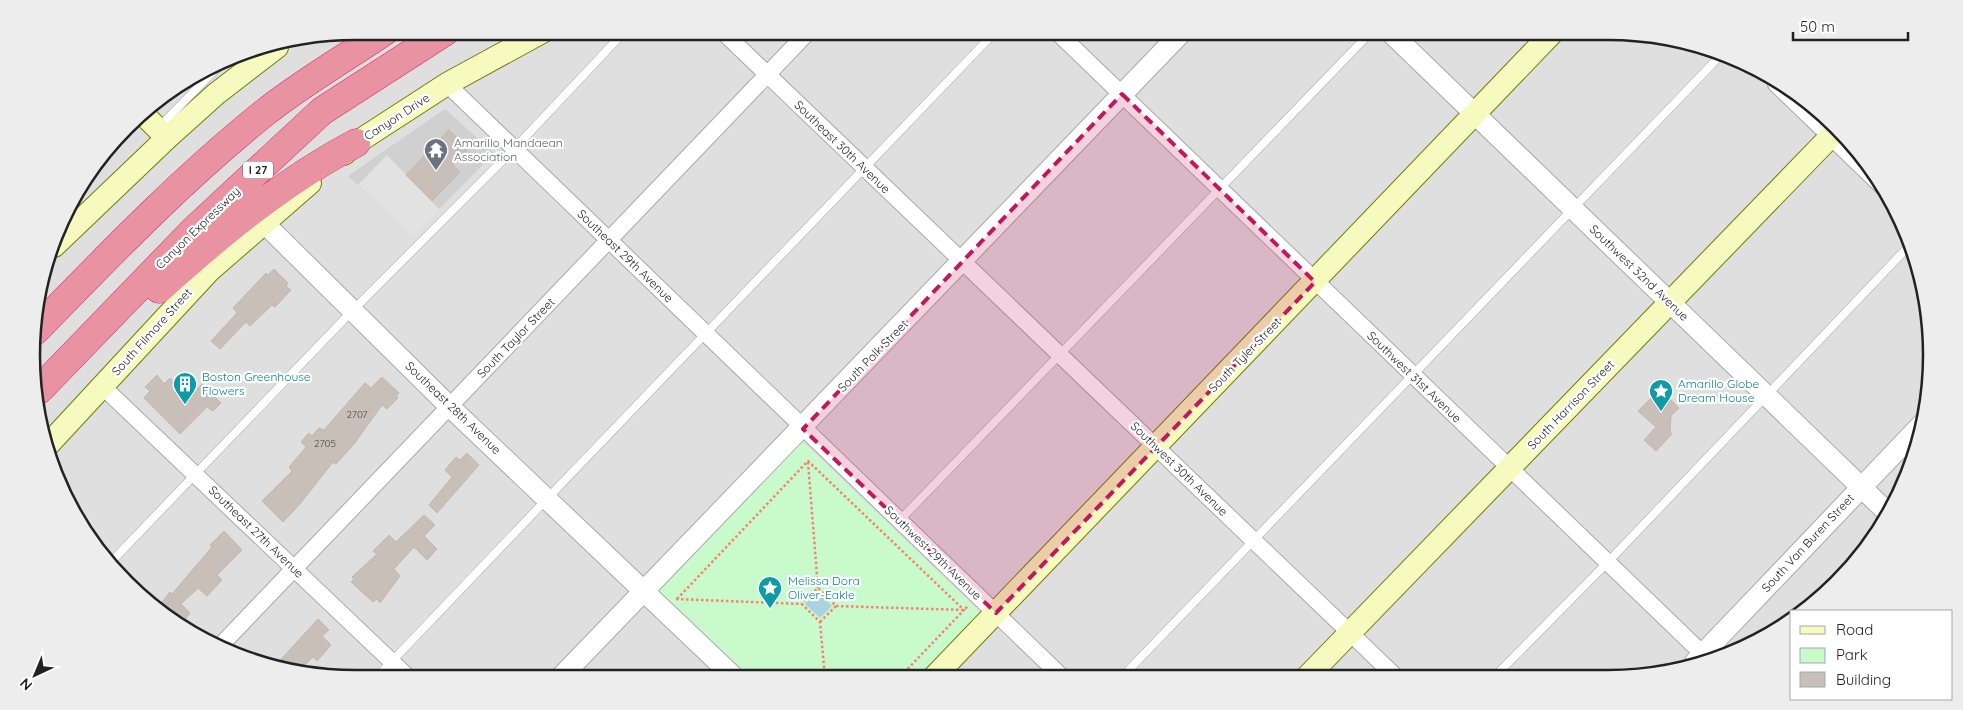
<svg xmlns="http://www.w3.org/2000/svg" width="1963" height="710" viewBox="0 0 1963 710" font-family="Quicksand,sans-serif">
<rect width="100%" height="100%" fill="#f2efe9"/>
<path fill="#e0dfdf" d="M355,31H1608L1692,42L1805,98L1888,193L1929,312L1921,439L1888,517L1822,598L1802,611H1792V618L1751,645L1651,676L355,679L271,668L175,624L86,535L42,439L34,313L65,212L141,112L231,56Z"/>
<path fill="#d0d0d0" d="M445,109L494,153L412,237L348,176Z"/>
<path fill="#c8facc" d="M802,441L982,614L921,678H745L657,593Z"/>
<path fill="#e2e2e2" d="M387,155L440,210L412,237L358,185Z"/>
<path fill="#aad3df" d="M818,591L832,606L820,618L805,604Z"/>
<path fill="#c7bfb8" stroke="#c4b6ab" d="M449,130L468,149L453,165L460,172L432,201L406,175Z
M274,269L288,283L286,286L291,290L275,307L272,305L250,326L246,322L220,349L211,341L237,313L233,308L266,273L268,275Z
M157,375L164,384L170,378L179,388L181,386L191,395L202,384L221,403L213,411L207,407L180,434L144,398L150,391L145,387Z
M382,377L399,393L396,396L398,398L387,409L382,405L354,444L336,464L333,462L300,504L283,522L262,501L292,471L289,467L306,447L301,442L309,433L312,436L319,428L324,430L365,383L371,388Z
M1660,389L1679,408L1671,416L1670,432L1672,434L1656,451L1644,440L1656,427L1638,411Z
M467,453L479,465L437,513L429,505L452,477L445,470L456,457L460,460Z
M424,515L435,525L424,536L437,549L427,560L414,547L394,569L400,576L380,603L377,599L373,602L351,582L354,579L352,577L377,554L373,551L389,535L396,542Z
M224,531L242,550L217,575L222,580L207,596L198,588L181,604L190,613L180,626L175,624L158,607L170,592L172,594L212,547L210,545Z
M318,619L329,630L322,636L331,645L317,661L313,657L299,671L273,668Z"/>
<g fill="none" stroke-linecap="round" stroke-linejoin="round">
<g stroke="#a9a9a9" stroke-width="9">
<path id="service" d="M159,127L224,61
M899,521L1372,31
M112,561L353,310L514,149L625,31
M1495,676L1608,562L1907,248
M1122,677L1720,56
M375,679C581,462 790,247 996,31"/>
</g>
<g stroke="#a9a9a9" stroke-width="18">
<path id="minor" d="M722,31L1395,676
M1056,31L1708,659
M447,84L1062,677
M1776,84L1884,188
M103,387L410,679
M221,645L809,31"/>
</g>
<g stroke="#a9a9a9" stroke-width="22">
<path id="tertiary" d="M1389,31L1889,514
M263,222L450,407L735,678
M1695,662L1922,424
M560,678L1183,31"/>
</g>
<g stroke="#707d05" stroke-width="24">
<path id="secondary" d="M141,112L167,138
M344,154L356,143L447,84L544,31
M54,246L167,138L216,94L277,47
M46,447L209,271L310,183
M934,677L1554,31
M1307,677L1835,132"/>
</g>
<g stroke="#dc2a67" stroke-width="29">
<path id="motorway" d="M159,289C220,234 284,181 356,143
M35,331C108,256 181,180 263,114C300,84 344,59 385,31
M39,390L194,230L322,111L446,31"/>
</g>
<path stroke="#fa8072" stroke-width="2.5" stroke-dasharray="2.5 2.5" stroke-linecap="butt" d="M808,462L818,588
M676,599L802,604
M677,599L808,461L964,610L899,678
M836,606L964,610L968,606
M820,622L836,606L818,588L802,604L820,622L825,678
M751,670L759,678"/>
<use href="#service" stroke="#fff" stroke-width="8"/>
<use href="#minor" stroke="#fff" stroke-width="16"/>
<use href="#tertiary" stroke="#fff" stroke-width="20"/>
<use href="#secondary" stroke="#f7fabf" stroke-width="22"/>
<use href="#motorway" stroke="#e892a2" stroke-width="28"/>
</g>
<path fill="#c2185b" fill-opacity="0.2" stroke="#c2185b" stroke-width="4" stroke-dasharray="10 6" stroke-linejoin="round" d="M1122,94L1315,282L996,613L803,429Z"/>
<defs>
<g id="temple-pin" transform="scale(1.25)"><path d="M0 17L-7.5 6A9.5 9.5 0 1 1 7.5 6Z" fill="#6b7280" stroke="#fff"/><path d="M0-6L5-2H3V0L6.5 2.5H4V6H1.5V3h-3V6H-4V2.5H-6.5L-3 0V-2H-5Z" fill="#fff"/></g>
<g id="building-pin" transform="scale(1.25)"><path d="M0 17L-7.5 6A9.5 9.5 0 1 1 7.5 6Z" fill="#0f9aa8" stroke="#fff"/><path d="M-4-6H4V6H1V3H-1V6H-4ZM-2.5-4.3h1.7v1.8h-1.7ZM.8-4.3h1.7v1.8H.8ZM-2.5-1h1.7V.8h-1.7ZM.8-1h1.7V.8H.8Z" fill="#fff"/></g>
<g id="sight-pin" transform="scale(1.25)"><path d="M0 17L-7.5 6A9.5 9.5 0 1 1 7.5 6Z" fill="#0f9aa8" stroke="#fff"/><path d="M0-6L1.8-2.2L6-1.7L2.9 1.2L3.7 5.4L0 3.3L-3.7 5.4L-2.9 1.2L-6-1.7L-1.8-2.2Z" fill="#fff"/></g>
</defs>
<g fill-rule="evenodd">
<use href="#temple-pin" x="436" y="150"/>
<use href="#building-pin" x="185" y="384"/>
<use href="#sight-pin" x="1661" y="391"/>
<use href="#sight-pin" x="770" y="588"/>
</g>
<g text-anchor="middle" stroke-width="4.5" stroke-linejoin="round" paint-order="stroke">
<g font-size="10" fill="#4b4948">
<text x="357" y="418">2707</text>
<text x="325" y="447">2705</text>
</g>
<rect fill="#fff" stroke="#646464" stroke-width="1" x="243" y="161.5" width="30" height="17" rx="4"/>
<g font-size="11" font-weight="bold" fill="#222">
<text x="258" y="174">I 27</text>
</g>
<g font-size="12" fill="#222" stroke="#fff">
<text transform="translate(397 117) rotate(-33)" y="4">Canyon Drive</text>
<text transform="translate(842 147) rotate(44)" y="4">Southeast 30th Avenue</text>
<text transform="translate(198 228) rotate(-44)" y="4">Canyon Expressway</text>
<text transform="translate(625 256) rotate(44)" y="4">Southeast 29th Avenue</text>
<text transform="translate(1639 273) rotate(44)" y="4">Southwest 32nd Avenue</text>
<text transform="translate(152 332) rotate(-48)" y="4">South Filmore Street</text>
<text transform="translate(516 338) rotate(-46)" y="4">South Taylor Street</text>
<text transform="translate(1245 355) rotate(-46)" y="4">South Tyler Street</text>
<text transform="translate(873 356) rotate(-46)" y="4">South Polk Street</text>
<text transform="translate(1414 377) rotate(44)" y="4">Southwest 31st Avenue</text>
<text transform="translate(1571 405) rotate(-46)" y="4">South Harrison Street</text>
<text transform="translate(453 408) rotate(44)" y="4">Southeast 28th Avenue</text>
<text transform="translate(1179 469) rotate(44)" y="4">Southwest 30th Avenue</text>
<text transform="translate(256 532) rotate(44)" y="4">Southeast 27th Avenue</text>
<text transform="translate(1808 543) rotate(-47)" y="4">South Van Buren Street</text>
<text transform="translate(933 553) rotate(44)" y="4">Southwest 29th Avenue</text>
</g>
<g font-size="12" fill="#5b616d" stroke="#fff" text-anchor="start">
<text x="454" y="147">Amarillo Mandaean<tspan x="454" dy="14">Association</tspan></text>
</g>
<g font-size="12" fill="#0d838f" stroke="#fff" text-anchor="start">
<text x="202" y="381">Boston Greenhouse<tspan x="202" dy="14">Flowers</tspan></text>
<text x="1678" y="388">Amarillo Globe<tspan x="1678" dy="14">Dream House</tspan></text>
<text x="788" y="585">Melissa Dora<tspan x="788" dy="14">Oliver-Eakle</tspan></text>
</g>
</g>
<path d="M0 0H1963V710H0ZM355 40H1608A315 315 0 0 1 1923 355V355A315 315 0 0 1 1608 670H355A315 315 0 0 1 40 355V355A315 315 0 0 1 355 40Z" fill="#ededed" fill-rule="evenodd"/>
<path fill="none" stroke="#222" stroke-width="2.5" d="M355 40H1608A315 315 0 0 1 1923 355V355A315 315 0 0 1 1608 670H355A315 315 0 0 1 40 355V355A315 315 0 0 1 355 40Z"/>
<rect x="1790" y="610" width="162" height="90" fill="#ffffff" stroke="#a7a7a7"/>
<rect x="1800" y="626" width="25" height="8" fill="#f7fabf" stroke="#a7a7a7"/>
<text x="1836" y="635" font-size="15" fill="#222222">Road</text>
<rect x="1800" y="648" width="25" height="15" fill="#c8facc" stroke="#a7a7a7"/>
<text x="1836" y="660" font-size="15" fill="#222222">Park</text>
<rect x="1800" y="672" width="25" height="15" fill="#c7bfb8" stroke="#a7a7a7"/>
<text x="1836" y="685" font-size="15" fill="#222222">Building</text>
<g transform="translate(35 675) rotate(224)" stroke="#ffffff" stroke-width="4" paint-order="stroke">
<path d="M0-4L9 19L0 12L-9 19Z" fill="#222222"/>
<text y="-8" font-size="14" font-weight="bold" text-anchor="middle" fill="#222222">N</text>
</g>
<path d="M1793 32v8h115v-8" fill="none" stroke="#222222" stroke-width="2.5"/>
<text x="1800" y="32" font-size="15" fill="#222222" stroke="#ffffff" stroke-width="4" paint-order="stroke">50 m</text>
</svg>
